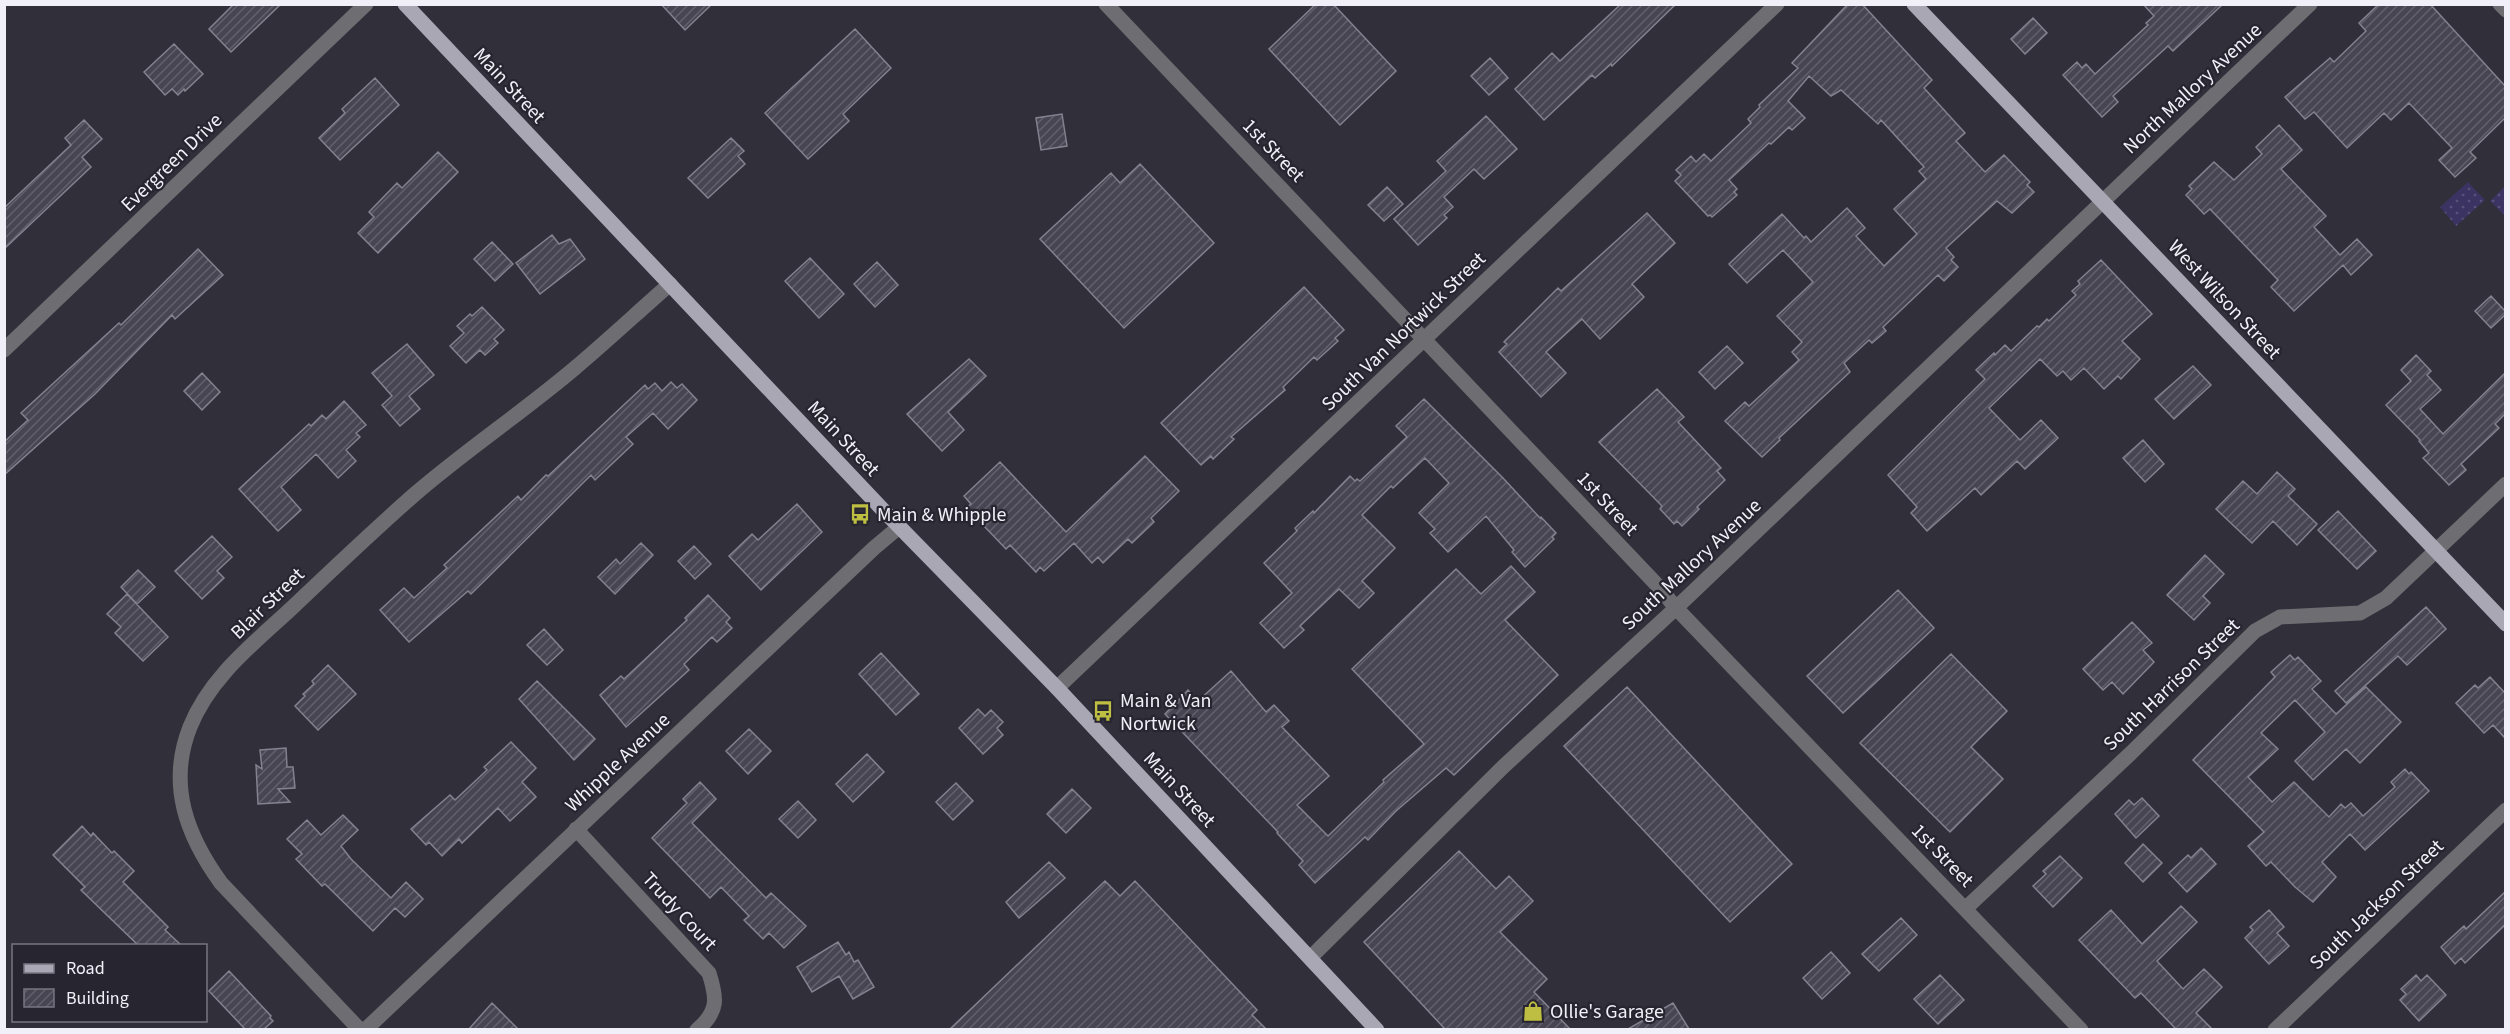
<svg xmlns="http://www.w3.org/2000/svg" width="2510" height="1034" viewBox="0 0 2510 1034" font-family="'Source Sans 3',sans-serif">
<defs>
<pattern id="garden-dots" width="8" height="8" patternUnits="userSpaceOnUse" patternTransform="scale(1.5)"><rect width="8" height="8" fill="#3b3362"/><path d="M2 2h.1M6 6h.1" fill="none" stroke="#585179" stroke-width="1.8" stroke-linecap="round"/></pattern>
<pattern id="building-hatch" width="6" height="6" patternUnits="userSpaceOnUse" patternTransform="scale(1.5)"><rect width="6" height="6" fill="#474551"/><path d="M-1 1l2-2M0 6l6-6M5 7l2-2" fill="none" stroke="#62606b"/></pattern>
</defs>
<rect width="100%" height="100%" fill="#302f3a"/>
<path fill="url(#garden-dots)" d="M2468,182L2485,200L2456,226L2440,207Z
M2505,186L2506,216H2505L2490,201Z"/>
<path fill="url(#building-hatch)" stroke="#83828f" stroke-width="1.5" d="M234,4H281L231,52L209,29Z
M661,4H712L685,30Z
M1316,4H1333L1396,71L1340,125L1269,49Z
M1621,4H1676L1612,66L1611,64L1595,78L1592,75L1544,120L1515,89L1552,53L1560,61Z
M1848,4H1862L1932,80L1924,88L1965,133L1956,141L1985,172L2004,155L2030,182L2027,185L2034,192L2012,213L1997,201L1946,248L1954,257L1951,260L1958,267L1944,281L1938,275L1883,327L1886,331L1872,343L1869,340L1844,363L1850,372L1779,438L1780,440L1762,457L1725,421L1745,402L1749,406L1799,360L1792,352L1802,342L1777,316L1813,282L1783,250L1747,283L1729,264L1782,214L1804,238L1806,236L1811,242L1847,208L1865,228L1856,236L1884,266L1917,234L1894,209L1926,179L1919,171L1924,167L1881,120L1878,124L1841,90L1831,96L1809,76L1788,101L1805,118L1792,130L1789,127L1771,144L1769,143L1729,180L1737,189L1734,192L1737,195L1712,217L1710,215L1708,216L1675,181L1681,175L1676,170L1691,156L1696,162L1704,154L1711,161L1751,123L1748,119L1760,107L1759,105L1798,68L1792,63Z
M2143,4H2223L2173,51L2168,46L2113,96L2118,102L2102,117L2063,75L2077,62L2082,68L2086,64L2095,74L2148,25L2146,23L2154,16Z
M2379,4H2430L2505,86V118L2470,152L2476,158L2455,177L2439,160L2452,148L2409,103L2391,120L2384,113L2347,148L2314,112L2305,119L2285,97L2330,58L2334,62L2366,31L2359,23Z
M2033,18L2047,33L2025,54L2011,39Z
M855,29L891,68L843,114L849,121L808,159L765,113Z
M174,44L203,74L185,91L184,89L178,95L172,89L165,95L144,72Z
M1490,58L1508,78L1489,95L1471,76Z
M375,78L399,105L340,160L319,138L345,113L342,109Z
M1062,114L1067,146L1041,150L1036,118Z
M1486,116L1517,149L1484,179L1474,169L1444,197L1453,207L1444,215L1447,218L1418,245L1394,219L1446,171L1437,161Z
M84,120L102,139L82,157L91,167L4,249V208L71,145L65,138Z
M2279,125L2302,150L2281,169L2326,216L2314,227L2340,255L2357,239L2372,255L2351,275L2343,265L2294,311L2271,287L2278,280L2210,209L2204,214L2186,195L2192,189L2189,186L2214,162L2234,180L2262,154L2256,147Z
M731,138L744,151L738,156L745,164L708,198L688,178Z
M438,152L458,172L378,253L358,233L374,217L369,212L397,183L402,188Z
M1140,164L1214,243L1124,328L1040,239L1111,173L1120,183Z
M1387,187L1403,204L1384,221L1368,205Z
M1647,213L1675,243L1632,284L1644,297L1600,339L1582,319L1546,352L1566,373L1541,397L1499,352L1507,344L1504,342L1558,288L1561,291Z
M552,235L559,244L570,239L585,259L540,294L516,263Z
M492,242L513,264L495,281L474,259Z
M198,249L223,275L175,319L172,315L95,394L4,475V442L28,420L21,413L119,323L121,325Z
M810,258L844,294L819,318L785,281Z
M2101,260L2152,314L2122,341L2140,359L2121,379L2118,376L2104,389L2084,368L2071,380L2063,371L2057,376L2040,359L1989,408L2020,440L2041,420L2058,438L2025,469L2017,461L1981,495L1975,488L1927,531L1911,513L1917,507L1888,475L1985,379L1976,370L1994,353L1995,355L2005,345L2011,351L2037,326L2039,327L2047,319L2049,321L2076,295L2072,291L2080,284L2078,281Z
M877,262L898,285L875,307L854,284Z
M1304,287L1344,330L1335,338L1338,341L1317,360L1314,357L1283,387L1285,390L1231,437L1234,439L1213,459L1211,456L1201,465L1161,423Z
M2491,296L2505,311V315L2491,328L2475,311Z
M482,307L504,330L494,339L498,343L485,355L480,350L466,363L450,346L464,333L457,326L470,314L472,316Z
M407,344L434,375L409,396L420,409L400,426L382,405L392,396L372,373Z
M1727,346L1743,363L1715,389L1699,372Z
M2416,355L2431,371L2427,375L2441,390L2420,409L2443,434L2505,373V414L2495,424L2499,428L2461,464L2466,470L2449,485L2423,458L2429,453L2419,441L2420,440L2386,405L2411,381L2401,370Z
M969,359L986,376L948,412L964,430L942,451L907,414Z
M2193,366L2211,385L2174,419L2155,399Z
M202,373L220,392L202,410L184,391Z
M671,382L677,388L682,384L697,400L668,429L653,413L626,437L633,444L595,480L591,475L471,594L468,591L409,642L380,610L404,588L414,598L447,568L444,565L518,496L521,500L546,475L548,476L645,385L648,389L655,383L662,391Z
M1657,389L1684,417L1678,422L1721,468L1717,471L1725,480L1697,507L1699,509L1682,526L1677,521L1674,524L1660,509L1662,506L1599,442Z
M1424,399L1503,478L1540,518L1541,517L1556,533L1552,537L1554,539L1525,567L1512,552L1514,550L1486,516L1448,552L1430,533L1435,529L1419,513L1449,483L1425,458L1393,488L1391,486L1362,515L1395,548L1362,581L1374,593L1359,608L1339,589L1300,626L1304,630L1284,648L1260,623L1292,593L1264,563L1297,531L1295,528L1313,511L1314,513L1350,476L1355,481L1357,479L1360,481L1407,437L1396,426Z
M344,401L366,425L356,433L360,437L346,450L356,461L338,478L316,454L281,487L301,510L278,531L239,489L309,424L311,426L322,415L326,419Z
M2143,440L2164,464L2145,482L2123,458Z
M1145,456L1179,491L1151,518L1154,522L1132,543L1128,539L1103,563L1098,557L1092,563L1074,543L1044,571L1040,567L1036,572L1010,545L1006,549L984,526L967,507L971,504L964,496L1000,462L1066,532Z
M2277,472L2295,489L2288,496L2317,524L2297,545L2273,521L2252,543L2216,509L2243,481L2257,494Z
M797,504L822,532L761,590L729,556L752,534L758,540Z
M2338,511L2376,551L2357,569L2318,530Z
M212,536L232,557L217,571L224,578L202,599L175,571Z
M641,543L653,555L615,594L598,577L616,559L620,564Z
M694,546L711,564L695,579L678,561Z
M2205,555L2224,574L2203,596L2210,603L2194,620L2167,595Z
M1511,566L1535,592L1505,620L1558,675L1454,775L1446,768L1396,811L1368,840L1365,837L1315,883L1299,865L1303,861L1277,833L1278,832L1165,714L1188,690L1198,701L1231,671L1266,712L1274,705L1289,721L1282,727L1329,776L1297,805L1328,836L1384,782L1383,780L1424,744L1352,669L1456,569L1481,594Z
M138,570L155,587L137,604L121,587Z
M1898,590L1934,628L1843,713L1807,676Z
M127,594L168,637L143,661L115,633L121,627L107,614Z
M708,595L730,618L726,622L732,628L717,642L712,637L684,664L689,670L626,727L600,695L621,676L624,679L687,620L685,618Z
M2426,607L2446,629L2407,665L2398,656L2346,703L2335,691Z
M2132,622L2152,643L2143,650L2154,662L2123,694L2112,682L2103,690L2083,669Z
M544,629L563,650L547,665L527,645Z
M881,653L919,694L896,715L859,674Z
M1951,654L2007,711L1971,747L2003,779L1950,832L1860,743Z
M2290,655L2295,660L2298,657L2321,681L2312,689L2336,714L2366,687L2401,722L2360,763L2346,749L2313,780L2295,761L2325,732L2295,700L2261,733L2278,749L2248,777L2272,802L2294,782L2329,817L2341,804L2345,808L2351,803L2363,816L2395,787L2391,782L2405,769L2409,774L2411,772L2429,791L2365,850L2350,834L2322,862L2336,877L2313,902L2295,887L2271,862L2266,866L2248,846L2264,832L2193,760L2275,677L2271,672Z
M328,665L356,694L318,730L295,706L305,696L303,694L314,684L312,681Z
M2490,677L2505,693V738L2493,725L2484,733L2456,703L2475,685L2478,688Z
M537,681L595,739L574,760L519,699Z
M1627,687L1792,864L1730,922L1564,746Z
M978,709L985,716L991,710L1003,722L997,728L1003,735L983,754L959,728Z
M749,729L771,751L748,774L726,751Z
M511,742L536,768L522,782L536,797L510,821L498,808L462,843L459,839L442,856L429,842L426,845L411,829L450,795L455,800L487,770L484,767Z
M286,748L287,767H293L295,788L278,789L290,802L258,804L256,765L262,769L260,750Z
M867,754L884,772L853,802L836,784Z
M700,782L716,799L692,823L766,898L771,893L806,926L784,948L769,933L763,939L744,920L749,916L721,887L710,898L652,838L687,803L683,799Z
M956,783L973,801L953,820L936,802Z
M1072,789L1091,808L1066,833L1047,814Z
M2142,798L2159,816L2136,838L2115,814L2129,800L2134,805Z
M798,801L816,820L798,838L779,819Z
M343,815L358,830L341,846L351,859L391,898L406,882L423,899L405,917L395,908L373,931L325,884L322,886L296,859L302,854L287,839L307,820L321,835Z
M82,826L91,836L93,833L112,853L114,851L134,871L123,882L168,927L165,930L181,945H138L81,890L85,887L53,855Z
M2143,844L2162,863L2143,882L2125,863Z
M2201,848L2216,864L2187,892L2169,873L2188,855L2191,858Z
M1459,851L1496,889L1509,876L1533,901L1500,932L1547,979L1534,992L1570,1029H1445L1364,942Z
M2060,856L2082,878L2053,907L2033,886L2046,874L2043,871Z
M1049,862L1065,878L1019,918L1006,902Z
M1105,881L1120,896L1135,881L1257,1010L1252,1015L1266,1029H950Z
M2505,892V925L2465,963L2461,958L2455,964L2441,947L2464,926L2466,929Z
M2181,906L2197,922L2157,961L2183,989L2204,969L2222,987L2196,1013L2212,1029H2176L2141,993L2135,998L2079,940L2111,910L2142,944Z
M2269,910L2284,927L2277,933L2289,946L2269,964L2245,938L2253,930L2250,927Z
M1901,918L1917,935L1879,971L1862,954Z
M838,942L846,955L849,952L854,962L858,960L874,987L853,999L839,976L812,992L797,967Z
M1831,952L1850,973L1822,999L1803,978Z
M229,971L271,1016L270,1018L273,1021L264,1029H245L209,991Z
M1940,975L1964,1000L1938,1024L1914,999Z
M2416,975L2421,981L2427,975L2446,995L2419,1021L2400,1000L2406,994L2401,989Z
M492,1003L518,1029H469Z
M1673,1003L1689,1029H1628Z"/>
<g fill="none" stroke-linecap="round" stroke-linejoin="round">
<path stroke="#6d6d72" stroke-width="15" d="M1106,4L1658,586L1676,608L2081,1030
M2500,4L2506,10
M4,350L366,4
M1057,688L1777,4
M576,829L709,973C717,998 719,1011 697,1030
M1965,909L2131,753L2255,631L2280,617L2360,613L2386,598L2506,484
M1310,958L1504,766L1676,608L2310,4
M360,1030L221,883C187,836 167,785 190,727C210,676 257,641 295,605C335,567 374,530 415,494C466,450 523,412 575,368C607,341 638,312 670,284
M365,1030L874,548L899,527
M2275,1030L2506,810"/>
<path stroke="#a8a7b3" stroke-width="15" d="M405,4L883,510L1057,688L1377,1030
M1914,4L2506,624"/>
</g>
<defs>
<g id="bus-bare" transform="scale(1.62)"><path d="M-5-6H5V4H4V6H2V4H-2V6H-4V4H-5ZM-3.5-4V0h7V-4ZM-3.5 1.2v1.5H-2V1.2ZM2 1.2v1.5H3.5V1.2Z" fill="#bebf42" stroke="#262530" stroke-width="2.5" paint-order="stroke"/></g>
<g id="shop-bare" transform="scale(1.62)"><path d="M-5-2.5h2.3a2.7 3.5 0 0 1 5.4 0H5L5.5 6h-11ZM-1.5-2.5h3a1.5 2.3 0 0 0-3 0Z" fill="#bebf42" stroke="#262530" stroke-width="2.5" paint-order="stroke"/></g>
</defs>
<g fill-rule="evenodd">
<use href="#bus-bare" x="860" y="514"/>
<use href="#bus-bare" x="1103" y="711"/>
<use href="#shop-bare" x="1533" y="1011"/>
</g>
<g text-anchor="middle" stroke-width="4.5" stroke-linejoin="round" paint-order="stroke">
<g font-size="20" fill="#f1f0f8" stroke="#262530">
<text transform="translate(510 85) rotate(47)" y="7">Main Street</text>
<text transform="translate(2192 88) rotate(-43)" y="7">North Mallory Avenue</text>
<text transform="translate(1274 150) rotate(46)" y="7">1st Street</text>
<text transform="translate(171 162) rotate(-44)" y="7">Evergreen Drive</text>
<text transform="translate(2225 299) rotate(47)" y="7">West Wilson Street</text>
<text transform="translate(1403 331) rotate(-44)" y="7">South Van Nortwick Street</text>
<text transform="translate(844 438) rotate(47)" y="7">Main Street</text>
<text transform="translate(1608 503) rotate(47)" y="7">1st Street</text>
<text transform="translate(1691 564) rotate(-43)" y="7">South Mallory Avenue</text>
<text transform="translate(267 603) rotate(-44)" y="7">Blair Street</text>
<text transform="translate(2171 684) rotate(-44)" y="7">South Harrison Street</text>
<text transform="translate(617 762) rotate(-43)" y="7">Whipple Avenue</text>
<text transform="translate(1180 789) rotate(47)" y="7">Main Street</text>
<text transform="translate(1943 855) rotate(46)" y="7">1st Street</text>
<text transform="translate(2376 904) rotate(-44)" y="7">South Jackson Street</text>
<text transform="translate(680 911) rotate(47)" y="7">Trudy Court</text>
</g>
<g font-size="20" fill="#f1f0f8" stroke="#262530" text-anchor="start">
<text x="877" y="521">Main &amp; Whipple</text>
<text x="1120" y="707">Main &amp; Van<tspan x="1120" dy="23">Nortwick</tspan></text>
<text x="1550" y="1018">Ollie's Garage</text>
</g>
</g>
<rect width="2510" height="1034" fill="none" stroke="#f1f0f8" stroke-width="12"/>
<rect x="12" y="944" width="195" height="78" fill="#262530" stroke="#777680" stroke-width="1.5"/>
<rect x="24" y="964" width="30" height="9" fill="#a8a7b3" stroke="#777680" stroke-width="1.5"/>
<text x="66" y="974" font-size="18" fill="#f1f0f8">Road</text>
<rect x="24" y="989" width="30" height="18" fill="url(#building-hatch)" stroke="#777680" stroke-width="1.5"/>
<text x="66" y="1004" font-size="18" fill="#f1f0f8">Building</text>
</svg>
